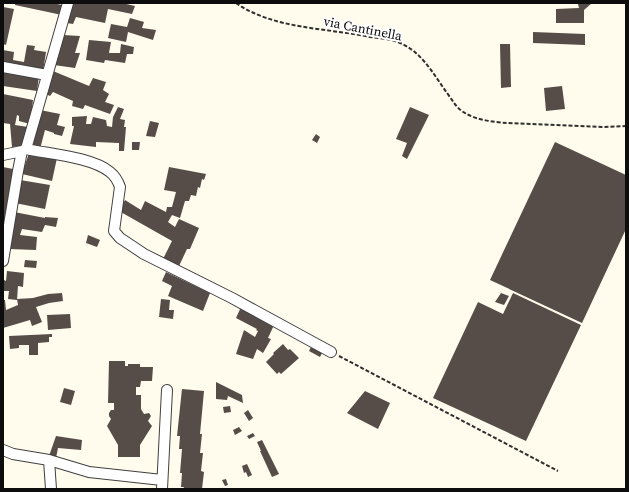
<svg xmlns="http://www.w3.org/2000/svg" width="629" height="492" viewBox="0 0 629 492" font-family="'Source Serif 4',serif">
<rect width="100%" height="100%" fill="#fffbed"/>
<path fill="#564d48" d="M15,3H51L63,5L62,15L15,5Z
M71,3H122L135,6L132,14L108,9L105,23L76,17L73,24L67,23Z
M581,3H592L584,10V23H556V9L579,8L578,4Z
M3,7L14,9L6,45L3,44Z
M130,18L144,22L142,28L156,30L153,40L128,32L126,42L108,38L111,24L127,27Z
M533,32L585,34V45L533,43Z
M63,35L80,36L75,53H80L75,68L54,65Z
M89,40L111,42L109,53H120L121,44L134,47L133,54H127L125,63L105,60L104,63L86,60Z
M500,44H510L511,87L501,88Z
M27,45L35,46L34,50L46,52L43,71L3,66V50L14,52L13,60L24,62Z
M53,71L89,86L93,78L106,82L103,90L109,94L105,102L114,105L110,114L85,105L83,109L72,106L73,101L53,92L50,96L44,93Z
M3,72L39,76L37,91L3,86Z
M562,86L565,109L546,111L544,88Z
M3,94L33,100L30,124L19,121V116L17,115L15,125L28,127L23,146L12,147L10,124L3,123Z
M118,107L124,109L120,119L125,120L124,127H126L124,151H119V143L96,142V147L70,144L74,126H72V117L87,116L86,124H91L93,117L106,120L107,126L112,127L113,117Z
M410,107L429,115L407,159L402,156L407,143L396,139Z
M40,110L60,114L57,125L65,127L62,136L54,134V133L45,130L40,149L30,148Z
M150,121L159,123L155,137L146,136Z
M316,134L320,137L317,143L312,140Z
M132,142H140L139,150H132Z
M555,142L626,175V229L582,323L490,280Z
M29,153L57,158L52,181L22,174Z
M3,167L13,169L3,235Z
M169,167L206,174L204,180L202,179L200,188L198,187L196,196L191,195L189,201H185L180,218L172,215L168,222L175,227L179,219L199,228L190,249H187L179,266L163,259L172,241L119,211L125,200L141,210L145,201L166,212L167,207H172L176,192L164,190Z
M20,180L50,185L45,209L15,203Z
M14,212L45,218V217L58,218L56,227L45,225L42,232L22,229L20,235L37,237L36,250L9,249Z
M88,235L100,240L97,247L86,243Z
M25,260L37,261L36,268L24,267Z
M7,271L24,273L23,287L18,286L17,300L8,299L9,291H3L4,280L6,281Z
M166,272L210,293L203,311L168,296L172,286L162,281Z
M62,293L63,301L49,303L36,307L42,322L32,326L30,320L3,328V300H5L6,310L18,305L17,299L33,298L48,294Z
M501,293L509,296L504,305L495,302Z
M513,293L581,325L526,441L433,398L478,302L503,314Z
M161,299L170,300L169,310H174L173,319L159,317Z
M241,307L274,325L268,338L271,339L263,353L257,349L253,359L236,354L244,330L255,337L258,331L256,330L257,329L236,318Z
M70,314L71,328L48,330L47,315Z
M52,334V337H49V342L38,343V355H29V345H19V348L10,349L9,336Z
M283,344L288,350L290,349L299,358L281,374L279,372L277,374L266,362L274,354L273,353Z
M311,347L322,353L320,357L309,351Z
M109,361H125V366H128V364H140V367H153L152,381H141L140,387H136V395H141V409L144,414L149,413L151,416L148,421L152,426L140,445V457H118V445L107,426L111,419L109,416V413L111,410H114V403H108Z
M216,382L242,395L243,403L228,396L227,400L216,399Z
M64,388L75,391L71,405L60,402Z
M182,389L204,391L200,434H202L200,453H203L201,471L204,472L202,489H183L184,487H181L182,473H180L182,449H179L180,436H177Z
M365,391L390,403L378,429L347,413Z
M230,406L231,412L224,413L223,407Z
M248,410L253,418L249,421L244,413Z
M239,427L242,431L235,435L233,430Z
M253,433L255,436L249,439L247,436Z
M56,436L82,440L81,450L58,448L56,458L49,456Z
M262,440L279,474L272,477L260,451H261L257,442Z
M247,464L252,475L248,477L246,472L244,473L242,466Z
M226,479L228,485L225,486L222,480Z"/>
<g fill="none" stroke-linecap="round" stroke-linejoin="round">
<g stroke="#404040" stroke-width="12">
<path id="street" d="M3,67L47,75
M26,149C49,154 92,157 110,172C115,176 118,181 120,187L114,231L120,238L144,254L232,298L331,352
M3,155L22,151
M3,261L18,171L22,151L26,149L68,3
M3,450L13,454L49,460L51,489
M49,460L89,472L162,480
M162,489L167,390"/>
</g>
<path stroke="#2f2f2f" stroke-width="2" stroke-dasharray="4 2" stroke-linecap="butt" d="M236,3C273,29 327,28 370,37C380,38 391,39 400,43C422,52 434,75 447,93C453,101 457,109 465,113C476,120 494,122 507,123L602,127L626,126
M339,356L558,471"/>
<use href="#street" stroke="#fff" stroke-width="10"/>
</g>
<g text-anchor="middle" stroke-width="4" stroke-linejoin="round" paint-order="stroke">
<g font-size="13" fill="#0d0d0d" stroke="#fff">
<text transform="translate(363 28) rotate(11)" y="5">via Cantinella</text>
</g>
</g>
<rect width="629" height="492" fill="none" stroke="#0d0d0d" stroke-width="8"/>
</svg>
